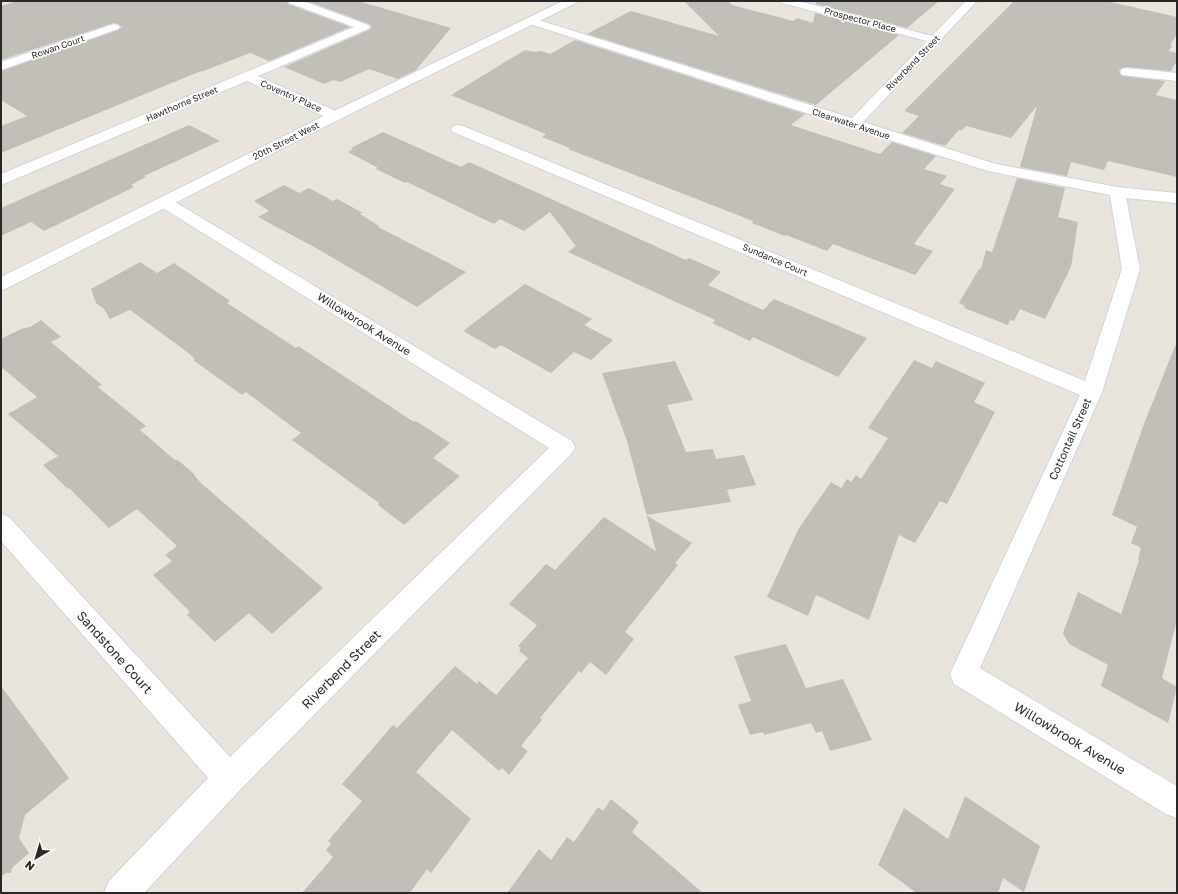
<svg xmlns="http://www.w3.org/2000/svg" width="1178" height="894" viewBox="0 0 1178 894" font-family="'Golos Text',sans-serif">
<rect width="100%" height="100%" fill="#e9e4dc"/>
<path fill="#c1beb8" d="M17,1H287L288,4L350,27L269,61L250,53L201,72V71L1,153V126L27,116L1,100V71L118,30L122,27L118,24L114,23L1,60V6Z
M307,1H358L451,28L416,70L398,79L369,69L340,82L334,80L324,84L284,67L369,30L372,27L369,24Z
M684,1H728L732,5L793,21L797,18L813,23L815,13L899,35L816,105L587,34L631,11L719,36Z
M816,1H939L907,28L816,4Z
M1014,1H1106L1177,17V34L1170,45L1172,46L1169,51L1177,53V61L1171,71L1126,67L1122,68L1119,71L1122,76L1165,81L1156,95L1177,100V177L1108,161L1104,170L1071,162L1067,176L1020,167L1037,106L1011,138L966,126L961,131L959,130L945,146L902,133L919,116L904,111Z
M575,40L805,114L791,125L880,154L892,142L936,156L924,169L947,176L940,184L955,189L914,244L933,251L915,275L833,244L827,251L786,235L785,236L752,223L753,221L568,149L570,148L542,137L546,134L451,95L525,50L534,52L541,51L550,54Z
M189,125L220,141L144,176L146,177L131,185L134,187L44,231L31,222L1,236V208Z
M383,132L461,167L469,162L686,260L689,258L721,272L708,285L763,310L774,299L867,338L838,377L753,337L750,341L712,323L715,320L568,252L576,246L550,212L524,231L500,219L494,224L407,182L405,183L376,169L378,168L348,152L353,149L351,148Z
M1017,178L1065,188L1058,217L1078,222L1071,267L1045,319L1020,309L1014,321L1010,320L1008,325L964,308L965,306L959,303L979,269H981L986,250L992,252Z
M284,185L299,193L309,188L333,201L337,199L363,213L360,214L379,226L378,227L466,272L417,307L316,248L258,217L269,211L254,201Z
M140,262L157,273L174,263L230,301L227,303L296,348L298,346L414,422L416,421L450,443L433,458L460,476L404,525L378,505L379,503L292,440L301,433L294,428L246,392L242,395L193,360L195,359L187,352L130,310L110,319L104,309L96,303L91,289Z
M525,284L592,319L584,325L613,340L591,360L574,352L551,373L501,345L495,349L463,331Z
M41,320L61,337L51,342L102,385L98,387L146,426L140,430L175,460H178L194,474V475L202,484L323,588L272,634L249,613L215,642L187,615L190,612L153,575L172,561L165,555L177,546L137,509L109,528L69,488L68,489L43,465L58,456L8,414L37,397L1,367V339L21,329L30,327Z
M1175,346H1177V620L1162,678L1177,687L1168,723L1101,686L1108,665L1069,644L1063,633L1078,592L1121,614L1139,560L1138,559L1141,548L1131,543L1137,527L1112,515L1144,424Z
M914,360L932,368L936,361L985,383L974,402L995,412L947,504L940,501L915,543L899,535L869,620L816,595L808,616L767,597L799,528L831,482L841,488L847,479L851,482L856,475L861,479L888,438L868,428Z
M675,361L693,400L667,405L686,452L713,449L716,459L744,455L756,485L727,490L731,502L646,515L692,543L675,563L678,565L625,632L634,639L606,675L590,662L581,673L579,671L540,718L542,720L521,746L528,751L509,775L502,768L499,771L452,730L416,772L471,819L431,873L427,869L410,893H302L333,857L326,850L331,844L328,841L362,801L342,784L393,725L397,728L455,666L477,684L479,681L496,695L528,658L519,651L521,648L518,646L537,625L509,604L546,564L555,570L604,517L656,551L627,441L602,373Z
M786,644L806,688L843,679L872,740L830,751L822,731L816,733L811,723L764,735L763,732L750,735L738,705L751,701L734,656Z
M1,686L69,778L25,815L19,838L29,853L12,868L11,873H6L1,877Z
M965,796L1040,846L1024,892L1003,878L998,893H917L878,865L904,808L948,839Z
M611,799L639,822L632,832L703,893H507L539,849L551,860L567,837L574,842L598,807L603,811Z"/>
<g fill="none" stroke-linecap="round" stroke-linejoin="round">
<g stroke="#d1d3df" stroke-width="2">
<path id="minor" d="M288,1H303L368,25L370,27L368,29L258,76L340,113L342,116L340,119L335,120L330,119L247,81L1,185V174L354,27L289,3Z
M781,1H799L932,36L966,1H977L863,122L996,164L1117,187L1177,193V203L1126,198L1140,269L1102,392L980,668L1177,786V818L1166,814L954,684L950,674L1080,395L453,132L451,129L453,126L458,125L463,126L1085,381L1122,269L1110,195L988,171L855,129L848,128L847,126L527,23L525,21L527,19H535L852,118L927,41L782,3Z
M114,24L118,25L120,27L118,29L1,70V62Z
M1126,68L1177,73V81L1122,75L1120,72L1122,69Z
M164,197L170,199L572,441L575,447L572,453L240,790L144,893H104L109,881L208,778L1,541V514L9,517L230,757L549,448L158,205L156,202L158,199Z"/>
</g>
<g stroke="#d1d3df" stroke-width="2">
<path id="tertiary" d="M563,1H577L576,3L340,119L7,288L1,290V277L330,113Z"/>
</g>
<use href="#minor" fill="#fff" fill-rule="evenodd"/>
<use href="#tertiary" fill="#fff" fill-rule="evenodd"/>
</g>
<g text-anchor="middle" stroke-width="3.5" stroke-linejoin="round" paint-order="stroke">
<g font-size="9" fill="#282828" stroke="#fff">
<text transform="translate(860 20) rotate(15)" y="3">Prospector Place</text>
<text transform="translate(58 47) rotate(-19)" y="3">Rowan Court</text>
<text transform="translate(913 63) rotate(-46)" y="3">Riverbend Street</text>
<text transform="translate(291 96) rotate(24)" y="3">Coventry Place</text>
<text transform="translate(182 104) rotate(-23)" y="3">Hawthorne Street</text>
<text transform="translate(851 124) rotate(18)" y="3">Clearwater Avenue</text>
<text transform="translate(286 141) rotate(-27)" y="3">20th Street West</text>
<text transform="translate(775 260) rotate(23)" y="3">Sundance Court</text>
</g>
<g font-size="11" fill="#282828" stroke="#fff">
<text transform="translate(364 324) rotate(32)" y="4">Willowbrook Avenue</text>
<text transform="translate(1070 439) rotate(-66)" y="4">Cottontail Street</text>
</g>
<g font-size="13" fill="#282828" stroke="#fff">
<text transform="translate(115 652) rotate(48)" y="5">Sandstone Court</text>
<text transform="translate(341 669) rotate(-45)" y="5">Riverbend Street</text>
<text transform="translate(1070 738) rotate(31)" y="5">Willowbrook Avenue</text>
</g>
</g>
<rect width="1178" height="894" fill="none" stroke="#282828" stroke-width="4"/>
<g transform="translate(36 858) rotate(218)" stroke="#ffffff" stroke-width="3" paint-order="stroke">
<path d="M0-3L7 15L0 10L-7 15Z" fill="#282828"/>
<text y="-6" font-size="11" font-weight="bold" text-anchor="middle" fill="#282828">N</text>
</g>
</svg>
